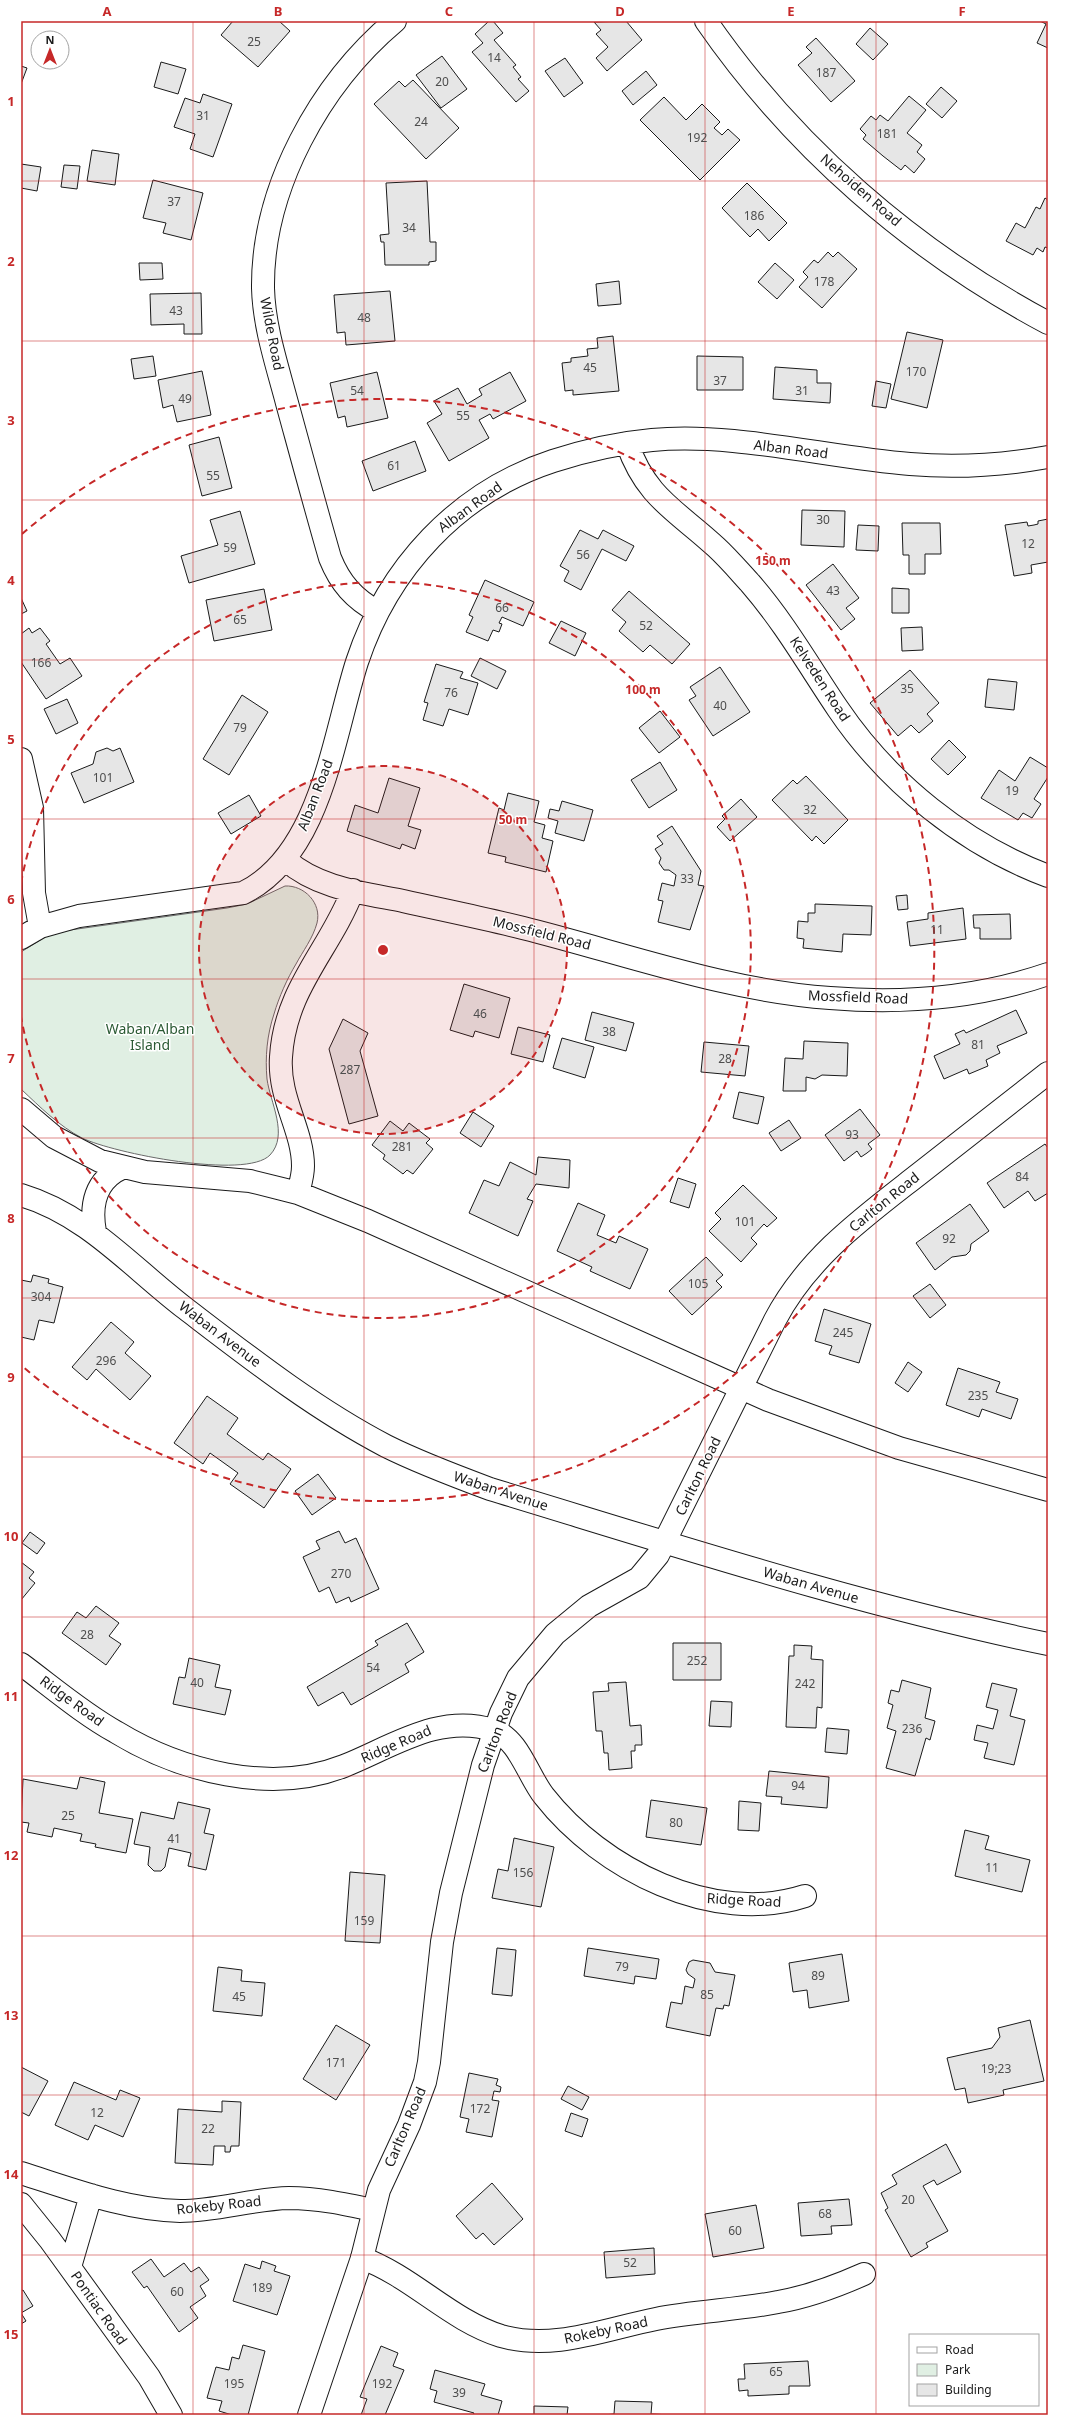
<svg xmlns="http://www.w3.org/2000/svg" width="1069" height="2436" viewBox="0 0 1069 2436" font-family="'Noto Sans',sans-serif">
<rect width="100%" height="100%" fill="#fff"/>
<path fill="#e0efe3" stroke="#6a6a6a" d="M285,886C304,885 322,903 317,923C313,938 303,951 296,964C287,979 279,997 274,1014C267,1035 265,1057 267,1079C270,1102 289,1135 270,1155C246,1180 113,1153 82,1138C59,1126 40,1107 21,1089V952L45,937L63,931L227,908L247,904Z"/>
<path fill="#e6e6e6" stroke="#1a1a1a" d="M233,21H279L290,31L258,67L221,35Z
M489,21H493L503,33L494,40L516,65L513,67L521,77L518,79L529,91L516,102L472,52L483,43L475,34Z
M626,21L642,40L607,71L596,58L608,47L596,34L601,30L594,22Z
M1040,21H1048V48L1037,43L1046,24Z
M870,28L888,44L873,60L856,44Z
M816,38L855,81L831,102L798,65L812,53L806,47Z
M442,56L467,89L441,108L416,75Z
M565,58L583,83L564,97L545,71Z
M161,62L186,69L178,94L154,87Z
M21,66L27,68L21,84Z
M646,71L657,85L633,105L622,91Z
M413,80L459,128L426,159L374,104L399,81L405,87Z
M941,87L957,101L942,118L926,104Z
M203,94L232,104L213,157L190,149L195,134L174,127L185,98L200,103Z
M909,96L926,110L907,133L922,145L917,152L925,159L914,173L905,165L901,170L883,156L863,139L866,135L860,129L871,116L876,120L880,115L888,121Z
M664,97L686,120L702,104L720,122L714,128L722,135L728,129L740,140L700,180L640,120Z
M92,150L119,154L115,185L87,181Z
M21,164L41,167L37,191L21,188Z
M64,165L80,166L77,189L61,187Z
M153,180L203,193L191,240L163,233L166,223L143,218Z
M427,181L430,242H436V261L429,262V265H385L384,242H381L380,235L389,234L386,183Z
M747,183L787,223L769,241L758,229L750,237L722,208Z
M1045,198L1048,200V248L1045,247L1043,252L1037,248L1033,255L1006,241L1016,223L1025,228L1036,207L1040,209Z
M828,252L833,257L838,252L857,269L822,308L799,287L808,277L803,272L814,260L818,263Z
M139,263H162L163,279L140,280Z
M775,263L794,280L777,299L758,282Z
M619,281L621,304L598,306L596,284Z
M390,291L395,341L346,345L345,332L337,333L334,295Z
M201,293L202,334H184V324L151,325L150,294Z
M907,332L943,340L927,408L891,399Z
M613,336L619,391L573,395V390L565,391L562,363L571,362V358L588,356L587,349L598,348L597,338Z
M153,356L156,376L134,379L131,359Z
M697,356L743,357V390H697Z
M775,367L817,370V383H831L830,403L773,399Z
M202,371L211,415L177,422L173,405L163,408L158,380Z
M377,372L388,418L347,427L345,416L338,418L330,383Z
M510,372L526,401L493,419L490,414L479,420L489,438L449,461L427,423L442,414L434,401L458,388L467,404L482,395L479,389Z
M876,381L891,384L886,408L872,406Z
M219,437L232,488L202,496L189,445Z
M415,441L426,471L373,491L362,461Z
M802,510L845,511L844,547L801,545Z
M240,511L255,564L189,583L181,556L218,545L210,520Z
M1048,519V562L1031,565L1032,573L1014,576L1005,525L1027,522L1028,526L1034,525L1038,524V521Z
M902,523H940L941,554H925V574H909V555H903Z
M858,525L879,526L878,551L856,550Z
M580,530L598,539L603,530L634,546L626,561L602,549L581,590L564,581L569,571L560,566Z
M833,564L859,598L846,608L855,619L841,630L806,585Z
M485,580L534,602L523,626L502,617L499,623L502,624L499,632L493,630L488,641L466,632L473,617L469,615Z
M892,588L909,589V613H892Z
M264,589L272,630L214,641L206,600Z
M629,591L690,644L672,664L650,645L643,652L619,631L626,622L612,610Z
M21,598L27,611L21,614Z
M561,621L586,633L575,656L549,643Z
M922,627L923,650L902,651L901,628Z
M29,628L32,633L40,628L50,641L46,644L60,664L70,658L82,676L46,699L21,662V634Z
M480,658L506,671L497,689L471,676Z
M436,664L463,672L460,678L478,683L468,715L449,709L443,726L423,720L428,703L424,702Z
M720,667L750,712L713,736L689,700L696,696L690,687Z
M910,670L939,703L927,714L933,721L919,733L911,725L898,736L870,703Z
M988,679L1017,682L1014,710L985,707Z
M242,695L268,712L229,775L203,759Z
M67,699L78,723L56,734L44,709Z
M660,711L680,737L659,753L639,728Z
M949,740L966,757L948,775L931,759Z
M107,748L113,751L120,748L134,782L84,803L71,773L93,764L96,752Z
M1030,757L1048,768V777L1034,799L1041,804L1032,818L1023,813L1018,820L981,798L999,770L1015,781Z
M660,762L677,790L649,808L631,780Z
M806,776L848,820L824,844L816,836L812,841L772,800L793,780L797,784Z
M389,778L420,788L408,826L421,830L415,849L402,844L400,849L347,831L355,805L378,813Z
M508,793L539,801L534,822L545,825L542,838L553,841L546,872L505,862L506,857L488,853L499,808L504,810Z
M249,795L261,816L231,834L218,813Z
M741,799L757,817L730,841L717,827L725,819L722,816Z
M562,801L593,810L584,841L555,833L558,821L548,818L550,809L559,811Z
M672,826L701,871L698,885L704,886L690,930L658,922L663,901L658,900L662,883L674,886L676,875L669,870H664L659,863L661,858L655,849L663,844L657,836Z
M907,895L908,909L898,910L896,896Z
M815,904L872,906L871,935L843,934L842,952L803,948L804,939L797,938L798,921L808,922V913H815Z
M963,908L966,939L910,946L907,922L928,919V913Z
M1010,914L1011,939H980V928H974L973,915Z
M464,984L510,998L499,1038L475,1031L473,1037L450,1030Z
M1016,1010L1027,1033L997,1046L1000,1053L986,1060L988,1066L969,1074L967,1069L944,1079L934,1056L960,1044L955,1034L964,1030L966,1033Z
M592,1012L634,1023L626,1051L585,1040Z
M343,1019L368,1033L360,1051L378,1116L349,1124L329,1049Z
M518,1027L550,1035L543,1062L511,1054Z
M562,1038L594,1047L585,1078L553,1068Z
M804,1041L848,1043L847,1076L822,1075L815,1079L806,1077V1091H783L785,1058L803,1059Z
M704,1042L749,1046L745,1076L701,1072Z
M739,1092L764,1097L758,1124L733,1118Z
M860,1109L880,1135L868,1144L872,1149L867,1153L861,1157L857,1151L844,1161L825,1135Z
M473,1112L494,1126L481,1147L460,1133Z
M789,1120L801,1138L781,1151L769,1133Z
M390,1121L403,1131L409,1123L430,1139L426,1143L433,1149L413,1174L407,1170L403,1174L383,1159L385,1155L372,1145Z
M1045,1144L1048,1148V1193L1035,1201L1028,1191L1004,1208L987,1183Z
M538,1157L570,1160L569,1188L536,1184L527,1199L533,1201L518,1236L469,1213L484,1180L499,1186L510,1162L536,1175Z
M678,1178L696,1184L689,1208L670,1202Z
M743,1185L777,1218L767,1227L764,1224L751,1238L757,1244L741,1262L709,1231L721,1219L715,1213Z
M578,1203L605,1215L597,1235L616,1243L619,1236L648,1249L630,1289L590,1271L592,1267L557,1251Z
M970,1204L989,1231L971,1244L970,1251L966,1255L952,1257L935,1270L916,1243Z
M706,1257L723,1275L716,1281L722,1287L692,1315L669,1291Z
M33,1275L49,1279L48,1283L63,1287L54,1323L39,1320L34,1340L21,1337V1280L31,1282Z
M930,1284L946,1305L930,1318L913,1296Z
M824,1309L871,1324L859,1363L829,1354L832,1346L815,1341Z
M111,1322L134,1342L125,1353L151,1376L130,1400L96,1369L87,1380L72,1367Z
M908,1362L922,1372L908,1392L895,1383Z
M958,1368L1000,1382L996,1392L1018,1399L1011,1419L982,1409L979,1417L946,1405Z
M207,1396L238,1418L227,1434L263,1460L268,1453L291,1469L264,1508L230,1484L238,1473L210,1453L203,1464L174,1443Z
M318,1474L336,1498L312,1515L295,1491Z
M339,1531L345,1543L356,1538L379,1589L351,1602L349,1597L336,1603L329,1587L319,1592L303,1557L320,1549L316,1541Z
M30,1532L45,1543L37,1554L22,1543Z
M21,1562L34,1572L29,1578L35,1583L21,1600Z
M96,1606L119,1623L109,1636L121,1644L106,1665L62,1633L77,1612L86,1618Z
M407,1623L424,1652L405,1664L409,1672L351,1705L343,1692L318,1706L307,1687L378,1645L375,1641Z
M673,1643H721V1680H673Z
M794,1645L812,1646L811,1659L823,1660L822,1708L817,1707L816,1728L786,1727L789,1656H794Z
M189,1658L220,1665L215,1687L231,1690L225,1715L173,1704L179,1677L185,1678Z
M902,1680L931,1688L925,1718L935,1721L930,1740L926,1738L915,1776L886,1768L896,1731L887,1728L893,1705L888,1703L891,1690L899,1692Z
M626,1682L630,1726L641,1725L642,1745H635V1751H631L632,1768L609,1770L608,1753H604L602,1731H596L593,1692L609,1691L608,1683Z
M992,1683L1017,1689L1010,1716L1025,1720L1014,1765L984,1758L988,1743L974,1740L977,1725L993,1729L998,1710L986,1707Z
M711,1701L732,1702L731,1727L709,1726Z
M827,1728L849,1730L847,1754L825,1752Z
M769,1771L829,1777L827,1808L781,1804L782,1797L766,1796Z
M80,1777L105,1782L99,1813L133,1819L126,1853L95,1847L96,1844L80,1841L82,1834L54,1828L52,1837L27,1832L29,1823L21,1822L23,1779L77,1789Z
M651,1800L707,1808L701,1845L646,1837Z
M739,1801L761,1803L759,1831L738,1830Z
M178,1802L210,1809L204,1833L214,1835L206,1870L188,1866L191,1853L169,1848L165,1867L161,1871H154L148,1865L150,1847L134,1844L141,1812L174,1819Z
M965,1830L989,1836L985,1849L1030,1860L1022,1892L955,1876Z
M514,1838L554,1847L541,1907L492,1898L498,1869L508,1871Z
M350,1872L385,1875L380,1943L345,1941Z
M497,1948L516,1950L512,1996L492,1994Z
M588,1948L659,1959L656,1979L635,1976L634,1984L584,1976Z
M842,1954L849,2001L809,2008L807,1990L793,1992L789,1963Z
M693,1960L710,1963L715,1972L735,1975L729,2006L724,2005L723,2009L716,2008L710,2036L666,2027L671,2002L682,2004L685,1986L693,1988L695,1979L688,1974L686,1970L689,1962Z
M218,1967L242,1970L241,1981L265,1983L262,2016L213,2011Z
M1030,2020L1044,2081L1003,2090L1004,2095L968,2103L965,2088L955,2090L947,2058L992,2048L1000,2037L998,2028Z
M336,2025L370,2045L336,2100L303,2079Z
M21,2067L48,2081L29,2116L21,2112Z
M469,2073L498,2079L496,2085L501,2087L500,2092L494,2091L492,2100L499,2101L492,2137L466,2132L469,2119L460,2117Z
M74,2082L116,2100L120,2090L140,2098L123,2137L95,2125L88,2140L55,2125Z
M568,2086L589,2097L582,2110L561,2099Z
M222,2101L241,2102L239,2146H231L230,2152H225V2146H214L213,2165L175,2163L178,2109L222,2112Z
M571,2113L588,2119L582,2137L565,2131Z
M946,2144L961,2172L937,2185L934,2180L923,2186L948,2231L926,2243L928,2247L911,2257L885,2210L888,2208L881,2193L897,2184L892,2175Z
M492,2183L523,2219L494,2245L483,2233L476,2239L456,2216Z
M849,2199L852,2225L831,2226L832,2234L801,2236L798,2203Z
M756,2205L764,2248L713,2257L705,2214Z
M654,2248L655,2274L606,2278L604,2252Z
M151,2259L164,2277L184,2263L191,2272L199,2267L209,2280L200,2286L206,2296L190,2307L198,2318L179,2332L147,2286L144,2288L132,2272Z
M262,2261L276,2266L274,2271L290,2276L277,2315L233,2301L245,2264L260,2269Z
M23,2290L33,2306L21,2313L26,2321L21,2324V2291Z
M243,2345L265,2351L248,2415H232L219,2411L222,2401L207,2398L216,2367L229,2370L232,2357L239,2359Z
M381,2346L398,2353L393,2366L404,2370L385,2415H361L367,2399L360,2397Z
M808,2361L810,2386H789V2394L748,2396V2390L739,2391L738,2379H745L744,2364Z
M435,2370L485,2384L481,2395L502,2401L498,2415H473L474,2413L434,2402L437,2391L430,2389Z
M615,2401L652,2402L651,2414L672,2415H604L614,2414Z
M534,2406L568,2407L567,2415H534Z"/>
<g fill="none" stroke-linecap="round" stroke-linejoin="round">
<g stroke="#1a1a1a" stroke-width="24">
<path id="minor" d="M706,21C793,147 913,251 1048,323
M627,443C646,498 676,510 716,547C728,558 739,571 750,583C784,622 809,666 838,709C888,783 965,845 1048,876
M378,612C354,599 340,583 330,558C315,506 301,454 287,403C277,365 264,327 263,288C262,188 320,84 395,21
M21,759L32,808L34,893L40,927
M286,860C317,888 363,893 403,901C443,910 483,918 523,928C623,953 727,991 830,998C904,1004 978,998 1048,974
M21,938L40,927L79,916L243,893C321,855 333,737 357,662C388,568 458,492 553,461C584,451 619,443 652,440C734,432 828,458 910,464C956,468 1003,465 1048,457
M21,1109L54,1137L100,1161L145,1172L250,1181L298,1193L368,1221L768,1400L899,1448L1048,1490
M298,1193C300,1185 303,1176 303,1166C303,1130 278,1098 281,1057C285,988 330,950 353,890
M21,1195C88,1215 132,1268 186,1309C250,1358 315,1409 386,1446C420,1463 455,1476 490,1489C675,1545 859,1605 1048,1644
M95,1232C90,1205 95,1180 122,1168
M21,1664C52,1687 82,1713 116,1732C180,1771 271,1795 344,1766C392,1747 439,1713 493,1730C519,1739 528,1776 544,1796C601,1869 713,1926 805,1896
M21,2173C72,2189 126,2210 180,2211C217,2211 252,2199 289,2198C317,2198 345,2204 373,2210
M21,2204L50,2240L149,2377L171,2415
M362,2258C413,2277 450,2320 501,2336C553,2351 605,2329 656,2319C696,2311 738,2310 778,2302C808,2297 837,2286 864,2274
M70,2267L91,2195"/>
</g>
<g stroke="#1a1a1a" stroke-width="24">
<path id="tertiary" d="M309,2415L362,2258L379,2190L409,2125L425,2082L429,2062L442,1942L451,1893L483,1765L501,1713L518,1678L555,1634L589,1606L639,1578L658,1555L775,1320C808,1257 864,1217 919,1174C962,1140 1005,1107 1048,1073"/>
</g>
<use href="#minor" stroke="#fff" stroke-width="22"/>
<use href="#tertiary" stroke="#fff" stroke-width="22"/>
</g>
<path fill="none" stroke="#c62828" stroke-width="1" stroke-opacity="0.55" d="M193,21V2415M364,21V2415M534,21V2415M705,21V2415M876,21V2415M21,181H1048M21,341H1048M21,500H1048M21,660H1048M21,819H1048M21,979H1048M21,1138H1048M21,1298H1048M21,1457H1048M21,1617H1048M21,1776H1048M21,1936H1048M21,2095H1048M21,2255H1048"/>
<circle cx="383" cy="950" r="184" fill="#c62828" fill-opacity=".12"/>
<g fill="none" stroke="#c62828" stroke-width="2" stroke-dasharray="7 5">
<circle cx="383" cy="950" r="184"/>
<path d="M21 883A368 368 0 1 1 21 1017"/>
<path d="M22 534A551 551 0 1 1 22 1366"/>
</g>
<g text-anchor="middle" stroke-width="3" stroke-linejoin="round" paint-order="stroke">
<g font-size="12" fill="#4d4d4d">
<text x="254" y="46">25</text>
<text x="494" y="62">14</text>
<text x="826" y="77">187</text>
<text x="442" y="86">20</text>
<text x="203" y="120">31</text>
<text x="421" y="126">24</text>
<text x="887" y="138">181</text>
<text x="697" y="142">192</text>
<text x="174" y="206">37</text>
<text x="754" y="220">186</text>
<text x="409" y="232">34</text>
<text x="824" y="286">178</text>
<text x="176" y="315">43</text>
<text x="364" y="322">48</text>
<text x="590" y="372">45</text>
<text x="916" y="376">170</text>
<text x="720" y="385">37</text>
<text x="357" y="395">54</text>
<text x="802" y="395">31</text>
<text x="185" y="403">49</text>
<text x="463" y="420">55</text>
<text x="394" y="470">61</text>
<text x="213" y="480">55</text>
<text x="823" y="524">30</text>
<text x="1028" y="548">12</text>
<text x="230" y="552">59</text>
<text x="583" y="559">56</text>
<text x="833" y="595">43</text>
<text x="502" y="612">66</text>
<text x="240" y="624">65</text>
<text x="646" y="630">52</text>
<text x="41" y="667">166</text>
<text x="907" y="693">35</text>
<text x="451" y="697">76</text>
<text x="720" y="710">40</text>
<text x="240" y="732">79</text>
<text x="103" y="782">101</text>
<text x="1012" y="795">19</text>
<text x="810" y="814">32</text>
<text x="687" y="883">33</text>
<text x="937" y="934">11</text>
<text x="480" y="1018">46</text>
<text x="609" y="1036">38</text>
<text x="978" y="1049">81</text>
<text x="725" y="1063">28</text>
<text x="350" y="1074">287</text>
<text x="852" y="1139">93</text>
<text x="402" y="1151">281</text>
<text x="1022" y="1181">84</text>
<text x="745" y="1226">101</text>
<text x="949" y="1243">92</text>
<text x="698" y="1288">105</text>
<text x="41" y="1301">304</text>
<text x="843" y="1337">245</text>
<text x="106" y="1365">296</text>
<text x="978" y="1400">235</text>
<text x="341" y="1578">270</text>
<text x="87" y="1639">28</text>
<text x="697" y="1665">252</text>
<text x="373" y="1672">54</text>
<text x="197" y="1687">40</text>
<text x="805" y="1688">242</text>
<text x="912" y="1733">236</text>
<text x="798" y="1790">94</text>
<text x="68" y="1820">25</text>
<text x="676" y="1827">80</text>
<text x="174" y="1843">41</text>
<text x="992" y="1872">11</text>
<text x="523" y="1877">156</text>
<text x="364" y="1925">159</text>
<text x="622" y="1971">79</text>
<text x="818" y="1980">89</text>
<text x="707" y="1999">85</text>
<text x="239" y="2001">45</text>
<text x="336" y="2067">171</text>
<text x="996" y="2073">19;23</text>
<text x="480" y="2113">172</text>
<text x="97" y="2117">12</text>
<text x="208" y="2133">22</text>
<text x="908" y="2204">20</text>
<text x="825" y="2218">68</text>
<text x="735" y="2235">60</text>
<text x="630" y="2267">52</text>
<text x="262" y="2292">189</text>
<text x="177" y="2296">60</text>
<text x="776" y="2376">65</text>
<text x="234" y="2388">195</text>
<text x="382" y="2388">192</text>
<text x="459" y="2397">39</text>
</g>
<g font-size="14" fill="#1a1a1a" stroke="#fff">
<text transform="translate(861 190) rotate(41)" y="5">Nehoiden Road</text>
<text transform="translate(272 334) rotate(79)" y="5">Wilde Road</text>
<text transform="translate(791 449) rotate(7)" y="5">Alban Road</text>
<text transform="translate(470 507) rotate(-36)" y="5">Alban Road</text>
<text transform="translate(820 679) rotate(57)" y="5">Kelveden Road</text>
<text transform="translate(315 795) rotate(-69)" y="5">Alban Road</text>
<text transform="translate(542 933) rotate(14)" y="5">Mossfield Road</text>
<text transform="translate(858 997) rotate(2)" y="5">Mossfield Road</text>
<text transform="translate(884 1202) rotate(-39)" y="5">Carlton Road</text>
<text transform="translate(220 1334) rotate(37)" y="5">Waban Avenue</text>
<text transform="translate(698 1476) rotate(-64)" y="5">Carlton Road</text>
<text transform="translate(501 1491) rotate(18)" y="5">Waban Avenue</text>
<text transform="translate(811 1585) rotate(16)" y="5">Waban Avenue</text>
<text transform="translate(72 1701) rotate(36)" y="5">Ridge Road</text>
<text transform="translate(497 1732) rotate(-69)" y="5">Carlton Road</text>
<text transform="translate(396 1744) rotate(-23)" y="5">Ridge Road</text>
<text transform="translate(744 1900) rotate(3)" y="5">Ridge Road</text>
<text transform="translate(405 2127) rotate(-67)" y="5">Carlton Road</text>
<text transform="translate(219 2205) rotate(-6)" y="5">Rokeby Road</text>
<text transform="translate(99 2308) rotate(55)" y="5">Pontiac Road</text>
<text transform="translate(606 2330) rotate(-12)" y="5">Rokeby Road</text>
</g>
<g font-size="14" fill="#2b5a34" stroke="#fff">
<text x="150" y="1034">Waban/Alban<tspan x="150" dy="16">Island</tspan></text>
</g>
</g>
<circle cx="383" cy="950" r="6" fill="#c62828" stroke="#fff" stroke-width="2"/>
<g font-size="12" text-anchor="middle" font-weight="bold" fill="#c62828" stroke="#fff" stroke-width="3" stroke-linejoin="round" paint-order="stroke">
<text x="773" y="565">150 m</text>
<text x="643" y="694">100 m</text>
<text x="513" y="824">50 m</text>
</g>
<rect width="1069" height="2436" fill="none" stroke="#ffffff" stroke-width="44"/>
<rect x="909" y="2334" width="130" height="72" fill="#ffffff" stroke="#a3a3a3"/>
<rect x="917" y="2347" width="20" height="6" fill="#ffffff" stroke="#a3a3a3"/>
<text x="945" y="2354" font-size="12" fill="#1a1a1a">Road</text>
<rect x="917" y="2364" width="20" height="12" fill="#e0efe3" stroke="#a3a3a3"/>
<text x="945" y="2374" font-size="12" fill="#1a1a1a">Park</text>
<rect x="917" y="2384" width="20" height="12" fill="#e6e6e6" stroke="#a3a3a3"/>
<text x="945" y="2394" font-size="12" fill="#1a1a1a">Building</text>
<g transform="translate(50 50)"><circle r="19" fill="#ffffff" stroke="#a3a3a3"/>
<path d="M0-3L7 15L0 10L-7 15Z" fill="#c62828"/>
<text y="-6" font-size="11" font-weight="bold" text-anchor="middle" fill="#1a1a1a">N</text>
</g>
<rect x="22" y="22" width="1025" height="2392" fill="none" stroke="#c62828" stroke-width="1.5"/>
<g font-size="13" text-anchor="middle" font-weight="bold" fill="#c62828">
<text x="107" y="16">A</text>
<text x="278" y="16">B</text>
<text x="449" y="16">C</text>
<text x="620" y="16">D</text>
<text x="791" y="16">E</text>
<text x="962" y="16">F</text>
<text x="11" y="106">1</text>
<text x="11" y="266">2</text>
<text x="11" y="425">3</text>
<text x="11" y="585">4</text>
<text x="11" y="744">5</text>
<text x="11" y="904">6</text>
<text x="11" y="1063">7</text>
<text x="11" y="1223">8</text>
<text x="11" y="1382">9</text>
<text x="11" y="1541">10</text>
<text x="11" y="1701">11</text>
<text x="11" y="1860">12</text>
<text x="11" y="2020">13</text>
<text x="11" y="2179">14</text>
<text x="11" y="2339">15</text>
</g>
</svg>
